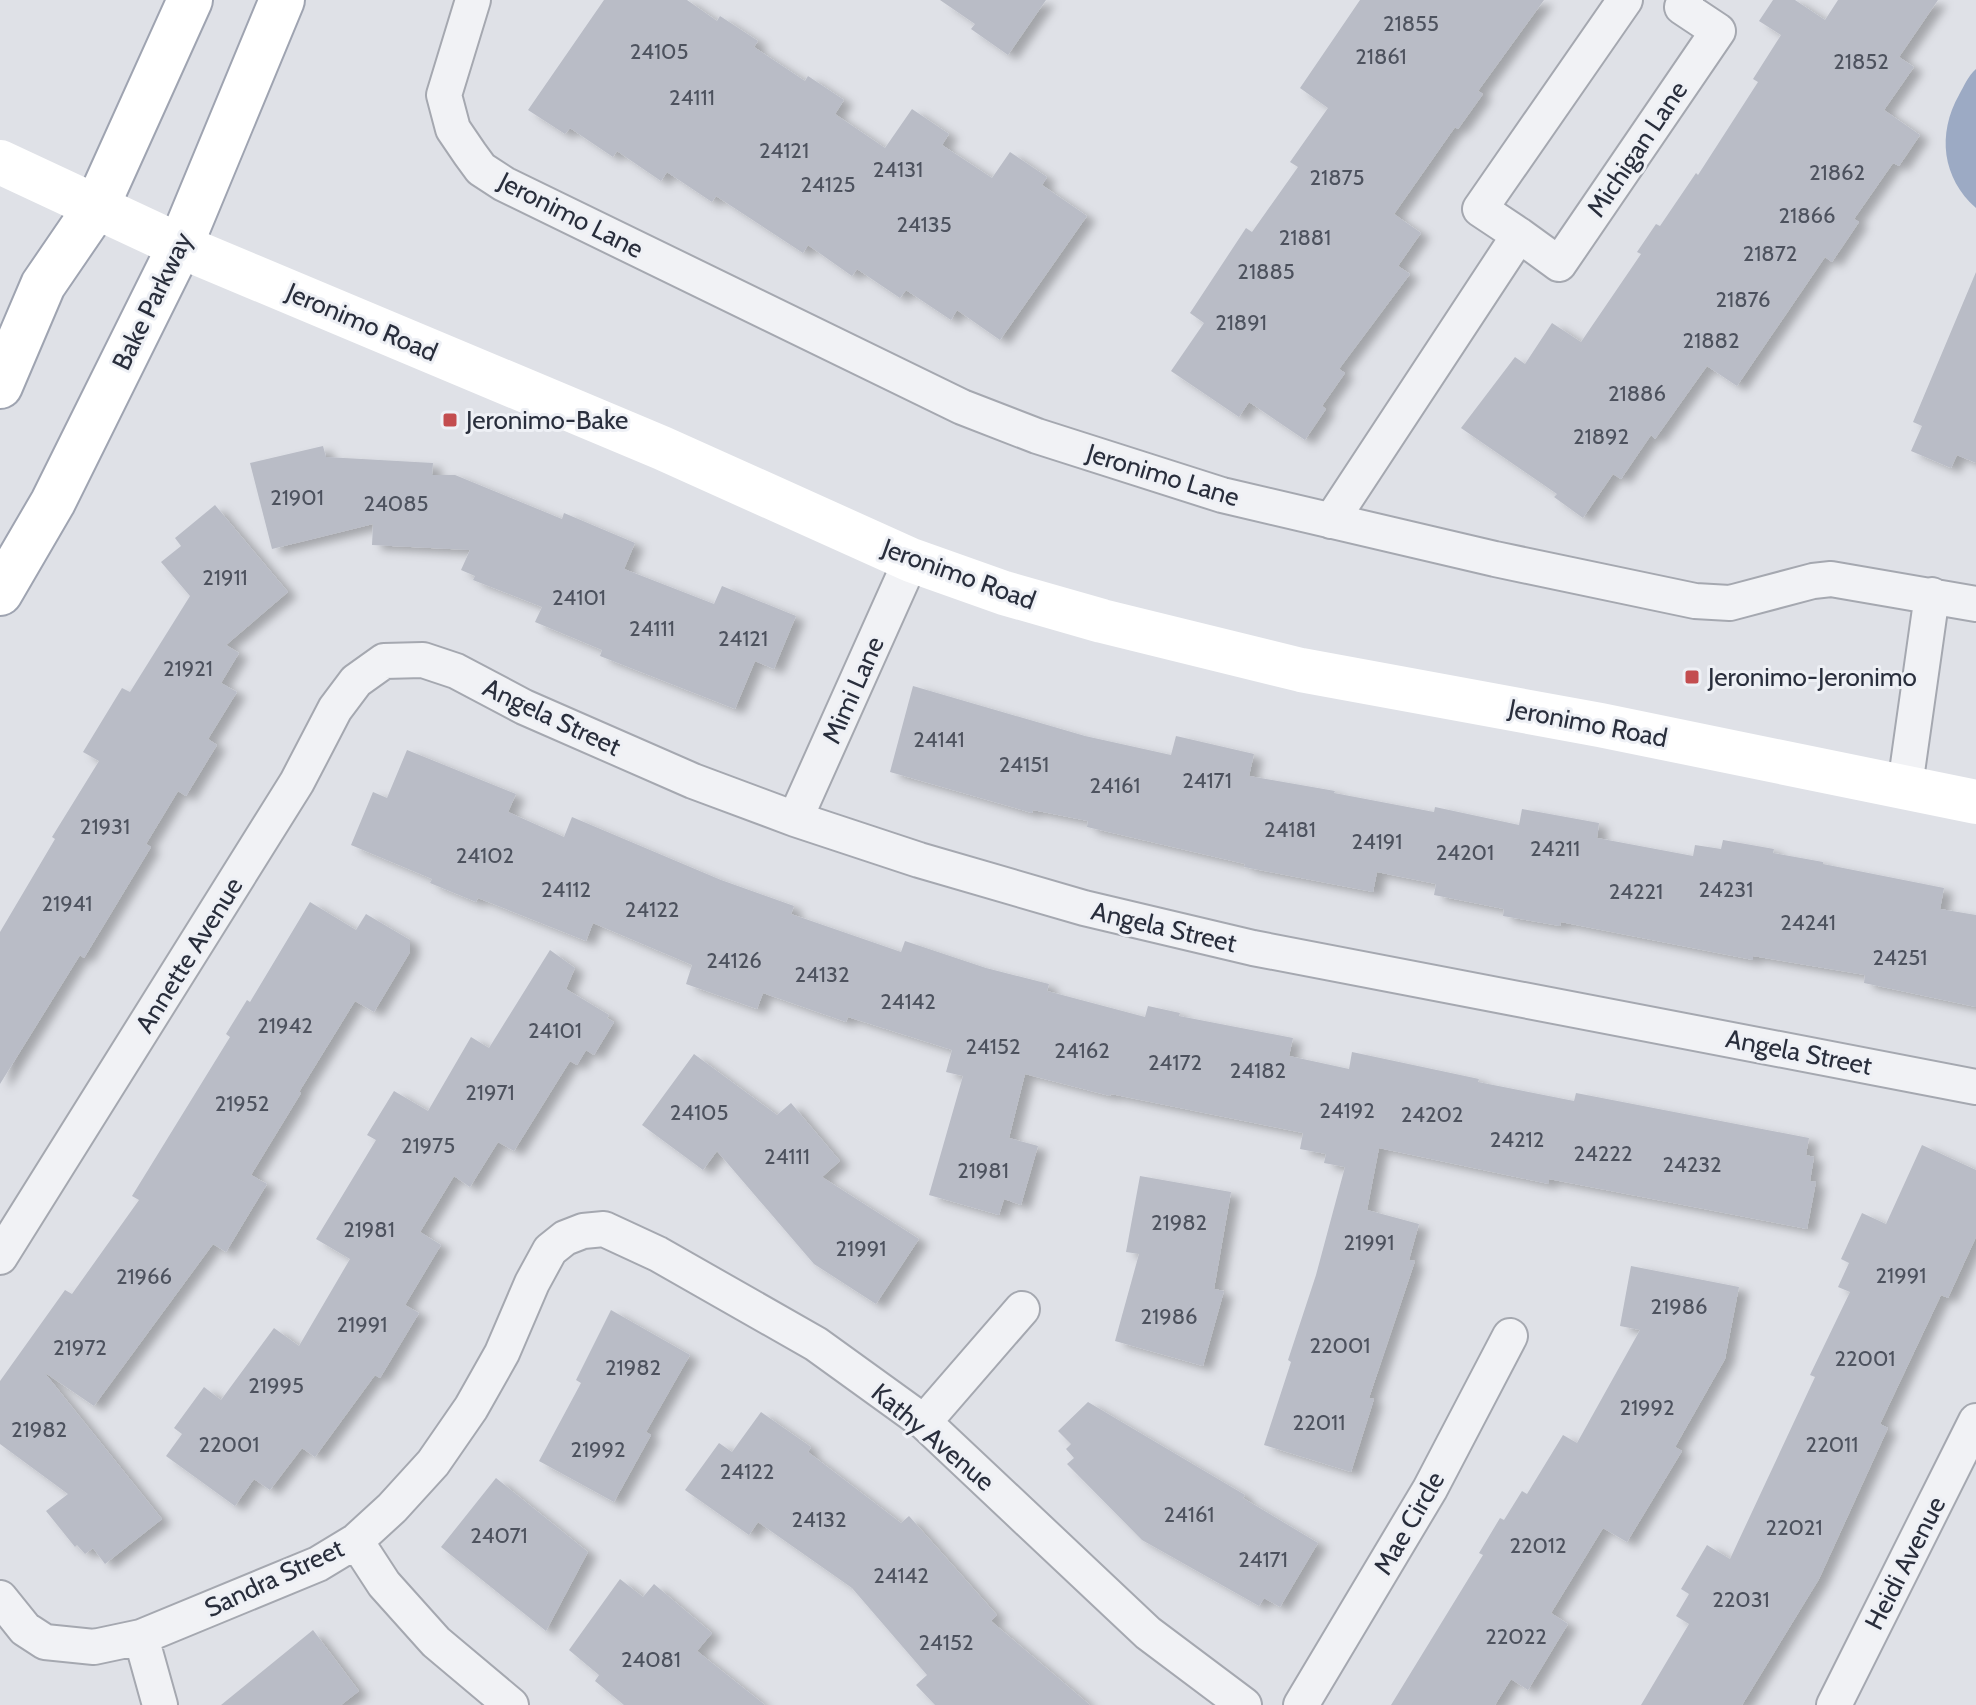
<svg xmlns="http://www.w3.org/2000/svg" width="1976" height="1705" viewBox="0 0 1976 1705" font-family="Cabin,sans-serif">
<defs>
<filter id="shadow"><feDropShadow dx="9" dy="5" stdDeviation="4" flood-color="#0004"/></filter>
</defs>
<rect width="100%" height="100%" fill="#dfe1e7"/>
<path fill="#9caac4" d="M1976,69V208C1942,178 1937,134 1959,95C1964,86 1968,76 1976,69Z"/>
<path fill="#b9bcc6" filter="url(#shadow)" d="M604,0H687L717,21L720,16L758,41L754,47L805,81L808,76L844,100L835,114L885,148L912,109L949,134L942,145L992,178L1010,152L1047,177L1042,185L1087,216L1000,340L957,310L951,320L906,290L900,298L857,269L852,276L808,245L803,253L716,196L712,202L667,172L661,181L617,151L613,157L570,128L565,134L528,110Z
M940,0H1046L1008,55L971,29L975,24Z
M1360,0H1544L1478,91L1483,94L1458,129L1455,127L1394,214L1421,233L1398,266L1410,274L1339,369L1345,373L1322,406L1326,409L1305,440L1249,402L1239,417L1171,371L1204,323L1190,313L1246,228L1252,232L1298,167L1290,162L1328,108L1300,88Z
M1773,0H1795L1825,20L1838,0H1938L1899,57L1914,67L1884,110L1920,135L1899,166L1893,163L1854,219L1859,222L1832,262L1825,257L1737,386L1707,366L1655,439L1651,435L1621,479L1613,474L1583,518L1554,497L1557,494L1461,428L1515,357L1525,364L1552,323L1581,342L1641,254L1637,252L1656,224L1660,226L1696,173L1698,175L1758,82L1753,79L1781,35L1759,21Z
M1976,272V463L1957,455L1951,468L1911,451L1922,426L1913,422Z
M323,446L326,457L433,463L432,475H455L562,519L564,513L635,543L624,569L714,604L722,586L796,616L774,669L755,661L735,709L600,656L602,650L535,622L542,607L473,580L475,576L461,570L470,550L372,545L373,524L272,549L250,463Z
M215,505L288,592L226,645L239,653L221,683L237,692L208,739L217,745L186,796L178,791L146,844L151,847L84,958L80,955L0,1084V932L55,839L52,837L99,761L83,752L122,688L130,692L190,596L161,562L181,546L175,538Z
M913,686L1085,736L1171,755L1176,736L1254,754L1249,776L1335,791L1334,793L1434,812L1435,807L1519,825L1522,809L1599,823L1597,838L1693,856L1695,845L1721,849L1723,840L1774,849L1773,853L1823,862V864L1944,888L1940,909L1976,915V1007L1864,983L1865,975L1753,956V960L1561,922L1560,926L1503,916L1504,909L1434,895L1436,884L1377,872L1373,892L1244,867L1245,864L1087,827L1088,821L1033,810L1032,813L890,772Z
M407,750L516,794L508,812L564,837L572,817L721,880L794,906L791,914L901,952L905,941L986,968L1049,984L1047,991L1145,1017L1148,1006L1180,1013L1179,1016L1293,1038L1289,1056L1349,1069L1352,1052L1479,1079L1478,1082L1574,1101L1576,1093L1809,1138L1806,1155L1814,1157L1810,1181L1816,1182L1807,1229L1549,1179V1184L1379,1148L1367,1210L1419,1224L1409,1260L1415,1261L1369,1398L1374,1399L1351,1472L1264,1445L1291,1362L1288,1360L1316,1275L1345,1167L1324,1163L1326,1154L1300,1149L1303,1133L1111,1094L1110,1096L1025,1074L1009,1138L1038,1146L1021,1205L1004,1199L999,1215L929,1195L963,1076L946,1072L952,1050L848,1017L846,1022L763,993L757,1009L686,984L692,965L593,923L586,941L478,898L476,902L430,883L432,879L351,845L373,792L387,798Z
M310,902L356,930L366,914L410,940V952L374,1012L355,1001L299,1092L301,1093L251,1175L267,1184L226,1252L213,1244L94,1406L44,1372L162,1519L105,1564L93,1548L85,1554L77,1545L75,1547L46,1511L68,1494L0,1444V1381L65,1290L72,1294L139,1200L132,1196L230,1037L226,1034L247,1000L250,1002Z
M550,950L575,968L566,989L609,1015L607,1018L614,1022L594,1055L586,1050L577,1065L570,1061L514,1151L498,1142L470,1187L454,1176L420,1232L441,1245L405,1305L419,1313L380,1378L375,1375L315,1457L302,1448L270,1490L254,1479L235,1506L166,1456L182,1434L174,1428L204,1387L221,1400L274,1328L299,1346L350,1259L316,1239L376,1140L367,1135L394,1091L428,1111L471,1037L489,1048Z
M694,1054L777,1115L791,1103L840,1161L822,1177L919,1239L876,1304L814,1264L717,1151L703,1170L642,1125Z
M1922,1145L1976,1170V1237L1948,1298L1941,1295L1880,1424L1888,1428L1819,1579L1742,1705H1641L1689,1624L1676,1616L1689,1594L1681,1589L1707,1545L1730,1559L1815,1377L1810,1375L1850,1292L1838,1287L1849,1263L1841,1259L1862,1213L1886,1224Z
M1140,1176L1231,1192L1214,1289L1224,1291L1203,1366L1115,1341L1139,1254L1126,1252Z
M1631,1266L1739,1287L1725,1359L1675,1447L1682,1451L1627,1542L1603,1528L1551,1613L1568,1624L1528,1690L1511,1679L1495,1705H1391L1483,1555L1479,1553L1500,1518L1504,1520L1522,1491L1527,1494L1563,1435L1577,1443L1640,1330L1620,1326Z
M611,1310L690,1355L646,1432L651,1435L614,1502L539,1461L581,1383L576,1380Z
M1088,1402L1245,1495L1243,1498L1318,1543L1280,1607L1264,1598L1259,1606L1142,1540L1067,1464L1074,1458L1066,1449L1071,1444L1058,1431Z
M761,1412L811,1447L808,1452L901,1523L909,1516L997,1615L991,1621L1090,1705H935L916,1685L927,1675L852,1588L758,1522L749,1535L685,1490L719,1443L732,1452Z
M496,1478L588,1552L546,1631L441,1547Z
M620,1579L643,1597L654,1584L712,1633L697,1651L765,1705H624L595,1681L599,1675L569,1650Z
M313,1630L359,1691L341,1705H221Z"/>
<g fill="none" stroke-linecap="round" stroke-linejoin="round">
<g stroke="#a5a8b0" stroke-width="38">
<path id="street" d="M473,0L444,95L453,129L470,154L481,169L504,184L962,407L1037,436L1222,495L1495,559L1695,601L1730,603L1813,581L1831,579L1976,604
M1519,235L1480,209L1625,0
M1331,521L1519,235L1559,264L1718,31L1682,7L1686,0
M1905,786L1932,595
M795,819L911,560
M0,1257L297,782L335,709L356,681L384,661L423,660L456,671L524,707L693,781L795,819L919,860L1084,908L1253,948L1976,1087
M924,1422L1022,1309
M356,1541L384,1584L436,1642L511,1705
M0,1598L25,1629L45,1642L94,1647L141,1637L318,1564L356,1541L392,1508L433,1463L471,1408L502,1353L532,1283L550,1250L565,1238L583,1231L604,1229L658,1254L816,1344L924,1422L1148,1633L1244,1705
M141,1637L160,1705
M1301,1705L1430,1489L1510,1336
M1834,1705L1976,1421"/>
</g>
<g stroke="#9fa4b1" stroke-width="48">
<path id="primary" d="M0,386L43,285L97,206L190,0
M0,593L53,502L180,246L282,0"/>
</g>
<use href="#street" stroke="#f1f2f5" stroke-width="34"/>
<path stroke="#fff" stroke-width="44" d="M0,162L180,246L662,448L911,560L1004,593L1102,621L1301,670L1600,725L1976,802"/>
<use href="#primary" stroke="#fff" stroke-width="44"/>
</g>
<g fill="#c34d4f" stroke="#eef0f5" stroke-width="3">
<rect x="442" y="412" width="16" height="16" rx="4"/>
<rect x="1684" y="669" width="16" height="16" rx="4"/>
</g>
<g text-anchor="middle" stroke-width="6" stroke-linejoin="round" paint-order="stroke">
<g font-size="22" fill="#4d525e">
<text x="1411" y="31">21855</text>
<text x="659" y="59">24105</text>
<text x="1381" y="64">21861</text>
<text x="1861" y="69">21852</text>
<text x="692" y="105">24111</text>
<text x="784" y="158">24121</text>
<text x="898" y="177">24131</text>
<text x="1837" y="180">21862</text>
<text x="1337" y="185">21875</text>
<text x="828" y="192">24125</text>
<text x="1807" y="223">21866</text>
<text x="924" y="232">24135</text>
<text x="1305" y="245">21881</text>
<text x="1770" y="261">21872</text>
<text x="1266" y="279">21885</text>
<text x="1743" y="307">21876</text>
<text x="1241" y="330">21891</text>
<text x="1711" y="348">21882</text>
<text x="1637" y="401">21886</text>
<text x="1601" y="444">21892</text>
<text x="297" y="505">21901</text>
<text x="396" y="511">24085</text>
<text x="225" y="585">21911</text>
<text x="579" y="605">24101</text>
<text x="652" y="636">24111</text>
<text x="743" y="646">24121</text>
<text x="188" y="676">21921</text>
<text x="939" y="747">24141</text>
<text x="1024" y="772">24151</text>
<text x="1207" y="788">24171</text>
<text x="1115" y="793">24161</text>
<text x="105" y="834">21931</text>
<text x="1290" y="837">24181</text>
<text x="1377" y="849">24191</text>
<text x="1555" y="856">24211</text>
<text x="1465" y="860">24201</text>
<text x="485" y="863">24102</text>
<text x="566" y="897">24112</text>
<text x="1726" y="897">24231</text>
<text x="1636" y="899">24221</text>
<text x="67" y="911">21941</text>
<text x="652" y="917">24122</text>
<text x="1808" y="930">24241</text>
<text x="1900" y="965">24251</text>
<text x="734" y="968">24126</text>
<text x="822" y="982">24132</text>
<text x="908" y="1009">24142</text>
<text x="285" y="1033">21942</text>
<text x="555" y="1038">24101</text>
<text x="993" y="1054">24152</text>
<text x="1082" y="1058">24162</text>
<text x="1175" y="1070">24172</text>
<text x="1258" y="1078">24182</text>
<text x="490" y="1100">21971</text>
<text x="242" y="1111">21952</text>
<text x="1347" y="1118">24192</text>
<text x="699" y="1120">24105</text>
<text x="1432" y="1122">24202</text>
<text x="1517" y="1147">24212</text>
<text x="428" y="1153">21975</text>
<text x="1603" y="1161">24222</text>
<text x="787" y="1164">24111</text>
<text x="1692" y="1172">24232</text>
<text x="983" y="1178">21981</text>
<text x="1179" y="1230">21982</text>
<text x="369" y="1237">21981</text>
<text x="1369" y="1250">21991</text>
<text x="861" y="1256">21991</text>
<text x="1901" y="1283">21991</text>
<text x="144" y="1284">21966</text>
<text x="1679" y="1314">21986</text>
<text x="1169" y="1324">21986</text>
<text x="362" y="1332">21991</text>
<text x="1340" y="1353">22001</text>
<text x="80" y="1355">21972</text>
<text x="1865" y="1366">22001</text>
<text x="633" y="1375">21982</text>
<text x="276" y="1393">21995</text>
<text x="1647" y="1415">21992</text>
<text x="1319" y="1430">22011</text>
<text x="39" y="1437">21982</text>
<text x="229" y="1452">22001</text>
<text x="1832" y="1452">22011</text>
<text x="598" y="1457">21992</text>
<text x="747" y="1479">24122</text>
<text x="1189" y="1522">24161</text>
<text x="819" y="1527">24132</text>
<text x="1794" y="1535">22021</text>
<text x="499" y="1543">24071</text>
<text x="1538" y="1553">22012</text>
<text x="1263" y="1567">24171</text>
<text x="901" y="1583">24142</text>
<text x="1741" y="1607">22031</text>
<text x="1516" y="1644">22022</text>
<text x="946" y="1650">24152</text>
<text x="651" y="1667">24081</text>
</g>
<g font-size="26" fill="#292e3c" stroke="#eef0f5">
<text transform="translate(1637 149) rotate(-56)" y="9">Michigan Lane</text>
<text transform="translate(571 215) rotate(27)" y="9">Jeronimo Lane</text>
<text transform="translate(152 301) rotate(-64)" y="9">Bake Parkway</text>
<text transform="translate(362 322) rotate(23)" y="9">Jeronimo Road</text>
<text transform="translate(1163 475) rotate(17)" y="9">Jeronimo Lane</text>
<text transform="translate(959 574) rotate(20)" y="9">Jeronimo Road</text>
<text transform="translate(853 690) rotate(-66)" y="9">Mimi Lane</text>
<text transform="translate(552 717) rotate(25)" y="9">Angela Street</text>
<text transform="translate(1588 723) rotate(11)" y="9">Jeronimo Road</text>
<text transform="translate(1164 927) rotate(13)" y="9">Angela Street</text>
<text transform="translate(189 955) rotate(-58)" y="9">Annette Avenue</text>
<text transform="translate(1799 1052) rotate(11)" y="9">Angela Street</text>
<text transform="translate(933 1437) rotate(40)" y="9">Kathy Avenue</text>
<text transform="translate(1409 1523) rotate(-60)" y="9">Mae Circle</text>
<text transform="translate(1905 1563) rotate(-63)" y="9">Heidi Avenue</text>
<text transform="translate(274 1578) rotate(-25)" y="9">Sandra Street</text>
</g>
<g font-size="26" fill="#292e3c" stroke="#eef0f5" text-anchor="start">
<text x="466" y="429">Jeronimo-Bake</text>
<text x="1708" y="686">Jeronimo-Jeronimo</text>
</g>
</g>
</svg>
